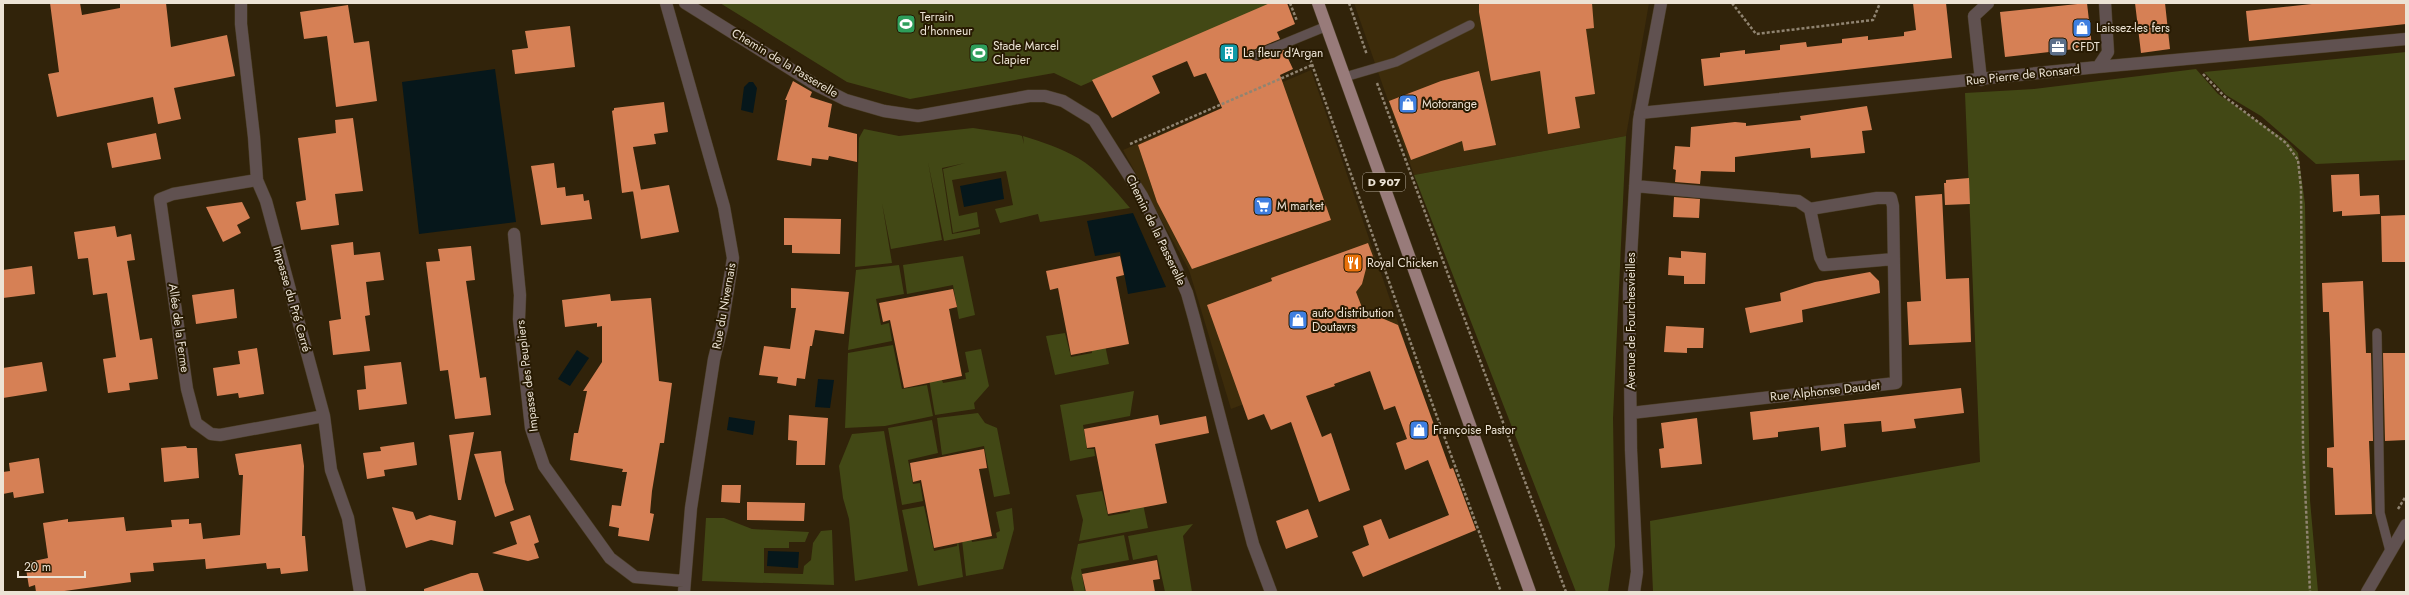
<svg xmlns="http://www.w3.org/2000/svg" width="2409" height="595" viewBox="0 0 2409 595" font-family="Jost,sans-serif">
<rect width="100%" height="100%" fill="#31230a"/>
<path fill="#3d2c0b" d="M1354,3H1649L1626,136L1414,175Z
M1311,70L1405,343L1231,409L1189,270L1123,150Z"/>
<path fill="#424815" d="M720,3H1273L1081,86L1054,73L910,99L847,82Z
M2406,52V160L2316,164L2261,116L2226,95L2204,72Z
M2196,69L2218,94L2287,141L2298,153L2305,204L2310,500L2318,592H1653L1650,521L1980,462L1965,93L2034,89Z
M973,128L1019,135L1022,136L1024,144L1023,136C1042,142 1061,148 1078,158C1098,170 1115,190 1130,208L1040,222L1038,214L1000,223L995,209L1013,205L1006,171L952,180L959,216L977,212L979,227L953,233L943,169L965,163L942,168L952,234L980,229V234L944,241L928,162L942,240L891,249L882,203L892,263L855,267L859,138L864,129L899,136Z
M1626,136L1613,418L1615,546L1608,592H1576L1414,175Z
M963,256L975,315L959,319L953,285L907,294L903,265Z
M899,265L904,294L876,299L881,325L889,323L892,341L848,350L856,270Z
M1065,333L1071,357L1092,353L1091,347L1105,345L1109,364L1055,375L1046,336Z
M893,345L902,389L927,385L933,416L885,426L845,428L848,353Z
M981,349L989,386L974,403L975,409L935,415L929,379L941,377L943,383L966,379L965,373L969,372L965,352Z
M1134,391L1130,416L1083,425L1087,449H1094L1095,456L1070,461L1060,405Z
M978,413L985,423L997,428L1010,494L994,497L984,446L942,455L937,418Z
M932,420L938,453L908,460L913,484L920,483L923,501L902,505L888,428Z
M884,431L908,571L855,581L849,519L843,498L839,466L852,434Z
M1102,491L1108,516L1130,512L1129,506L1143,504L1148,528L1079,541L1083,520L1076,495Z
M924,506L934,551L957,546L958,540L963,577L918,586L902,510Z
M1012,508L1014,529L1003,569L966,576L962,540L971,538L972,542L997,538L996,533L1000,531L996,512Z
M706,518H724L752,529L809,532L805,542H789V548H764V573L803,574L804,566L811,560L813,543L821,531L832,530L834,585L702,581Z
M1193,524L1183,536L1192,592H1165L1157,555L1133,560L1128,536Z
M1124,535L1129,560L1081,569L1085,592H1074L1071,578L1078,544Z"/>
<path fill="#06171b" d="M495,69L516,222L419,234L402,82Z
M749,82H753L757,88L753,113L741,110L744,87Z
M1001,178L1004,199L964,207L960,186Z
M1133,213L1166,287L1128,294L1120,252L1095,256L1087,221Z
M577,350L589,358L570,386L558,379Z
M818,379L834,380L830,408L815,407Z
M729,417L755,421L753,435L727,430Z
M768,551L799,552L798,568L767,566Z"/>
<path fill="#d68055" d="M50,3H80L82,15L120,8V3H166L171,47L227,35L235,76L174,88L181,119L158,124L153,97L57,117L48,74L59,72Z
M1270,3H1287L1295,24L1277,32L1280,39L1253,50L1250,57L1253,60L1258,61L1284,50L1293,69L1280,75L1331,220L1192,269L1157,202L1138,145L1222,108L1206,73L1194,77L1187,61L1152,76L1160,93L1112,118L1092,80Z
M1479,3H1592L1594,28L1586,29L1595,94L1575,97L1580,128L1548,134L1540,71L1491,81L1479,12Z
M1913,3H1946L1952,58L1704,86L1701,59L1720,57V53L1745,50V54L1780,50V45L1806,42L1807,47L1842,43V39L1868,36V40L1904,36V32L1916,30Z
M2087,3L2092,47L2005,57L2000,12Z
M2135,3H2165L2170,49L2141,53Z
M2321,3H2406V24L2249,41L2246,11Z
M348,5L354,43L369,41L377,101L336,107L327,36L304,39L300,12Z
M570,26L575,67L515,74L512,50L528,48L525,31Z
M1479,71L1496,145L1464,151L1462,141L1411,160L1389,101L1441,81Z
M793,81L812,92L810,97L832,104L828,127L857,134V162L829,156L828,160L812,158L811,166L777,160L787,100H785Z
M664,102L668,132L654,134L656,144L633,147L641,190L622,193L612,111L614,110V108Z
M1867,106L1872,130L1862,131L1865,153L1811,158L1810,148L1735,157V172L1701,171L1700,184L1675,182L1676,170L1673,169L1675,146L1690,147L1691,127L1735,122L1746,123V126L1801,120L1800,116Z
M353,118L363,191L335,194L339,225L301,230L296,202L306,200L298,138L336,133L335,120Z
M156,133L161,159L112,168L107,143Z
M554,163L557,188L565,187L566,196L583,194L584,201L589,200L592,219L541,225L531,166Z
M2359,174L2360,196L2379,195L2380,214L2342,216V211L2333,212L2331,175Z
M1969,178L1970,204L1945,205L1944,183H1946V180Z
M669,185L679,232L641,239L633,191Z
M1942,194L1946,279L1969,278L1971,342L1909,345L1907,302L1921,301L1915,196Z
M1674,197L1700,199L1699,218L1673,217Z
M242,202L250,218L237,225L241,233L223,242L206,207Z
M2406,215V262H2382L2381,216Z
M784,218L841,219L840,254L792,253V245H784Z
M115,226L117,237L131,234L135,260L127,261L140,340L152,338L158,379L129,383L130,390L108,393L103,359L116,357L107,293L93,295L88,258L78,259L74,232Z
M353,242L354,255L380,252L384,280L366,282L370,315L365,316L370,351L333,355L329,321L341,319L331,245Z
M1368,243L1374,259L1367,265L1362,284L1356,292L1363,310L1398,325L1450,469L1453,468L1476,530L1363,577L1352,552L1369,545L1363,526L1381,519L1389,539L1449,515L1428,460L1405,470L1396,443L1407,439L1395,406L1384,410L1370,371L1334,384L1335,386L1306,396L1322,437L1331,433L1350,490L1319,502L1291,422L1271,430L1264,414L1248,420L1207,305L1272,281L1271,278Z
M471,246L475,280L466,281L480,378L486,377L491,415L455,419L448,370L440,371L426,262L440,261L438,249Z
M1681,251L1706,253L1705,284H1684V276L1668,275L1669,257L1681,258Z
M1120,256L1124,275L1116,277L1129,344L1071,355L1058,288L1050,290L1046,271Z
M32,266L35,294L3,298V270Z
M1870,272L1879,281L1880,293L1802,310L1803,322L1750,333L1745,308L1781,301L1780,293L1815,282Z
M2363,281L2366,353H2371L2373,441H2369L2372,514L2335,515L2333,468L2327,467V448L2334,447L2329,312H2323L2322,283Z
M791,288L849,292L844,334L815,330L812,346H810L805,379L797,378L796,386L777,383L778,377L759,375L764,346L790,349L796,308H791Z
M234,289L237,318L196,324L192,295Z
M953,289L957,307L949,309L962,376L904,388L890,320L883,322L879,303Z
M610,294L611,301L651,298L659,381L672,383L664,443H660L652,491L650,513L654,514L649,541L618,536L619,528L609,526L612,505L621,506L627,472H622L623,469L570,460L574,433H578L587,391H583L602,362V326L597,327V323L565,327L562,300Z
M1666,326L1704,328L1703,348H1687V353L1664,352Z
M257,348L264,394L239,398L238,393L217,396L213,368L240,364L238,351Z
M2383,353H2406V440L2385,441Z
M42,362L47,391L3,398V368Z
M401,362L407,404L359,410L357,390L366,389L364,366Z
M1961,388L1964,413L1914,419L1916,428L1882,432L1881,421L1844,424L1846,447L1821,451L1819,427L1778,432V437L1753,440L1750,412Z
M789,415L828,418L825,465H796L797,441L788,440Z
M1158,415L1160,425L1206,416L1209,433L1155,444L1167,503L1108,514L1095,447L1087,448L1084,429Z
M1697,418L1702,464L1661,468L1659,449L1664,448L1661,423Z
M474,432L461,500H458L449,435Z
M414,442L417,465L384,470L385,476L367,479L363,453L381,451L380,447Z
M301,444L304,466L302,536H305L308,571L281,574L280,568L267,569L266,563L206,569L205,559L153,563L154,571L130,573L131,582L57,592H36L35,585L29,587L25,563L48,558L43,523L68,519V522L124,517L126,531L172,527L171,520L189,519V524L201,523L203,539L240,535L243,475H239L235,454Z
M186,446L187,448H197L199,478L164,482L161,448Z
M984,449L987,468L979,469L992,536L934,548L921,480L913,482L910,463Z
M501,451L505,482L514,510L495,517L474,454Z
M39,458L44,493L14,498L13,492L3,494V472L10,471L9,463Z
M722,485H741L740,503L721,502Z
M747,502L805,503L804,521L747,520Z
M392,507L413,512L416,520L430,515L456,521L453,545L431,540L406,548Z
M1308,509L1318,537L1286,549L1276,521Z
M530,515L539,542L534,544L539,558L528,561L492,553L517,544L510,522Z
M1157,560L1160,579L1153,580L1155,592H1086L1082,574Z
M471,573H478L484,592H424V589Z"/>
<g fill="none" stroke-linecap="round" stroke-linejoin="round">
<g stroke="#4b3e26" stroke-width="10">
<path id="service" d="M1256,55L1327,26
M1345,77L1396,62L1470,25
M2377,333L2380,513L2390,551"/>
</g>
<g stroke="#4b3e26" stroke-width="13">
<path id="minor" d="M241,3V24L254,137L257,180L266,201L324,416L331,470L348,518L360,592
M666,3L724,207L733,258L722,327L714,359L691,508L684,592
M685,3L816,85L846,100L884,111L918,116L1029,96H1045L1063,101L1094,120L1142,196L1165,243L1187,293L1194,318L1253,544L1271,592
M2098,67L2108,52L2105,3
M1981,80L1974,16L1988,3
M1640,113L2098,67L2406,39
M257,180L173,194L160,199L187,389L196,423L211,434L220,435L324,416
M1810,209L1820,257L1824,265L1894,259
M514,234L520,295L519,319L531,428L544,466L610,558L635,577L684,581
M1631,413L1896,383L1893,206L1891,198H1877L1810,209L1798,201L1635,186
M1634,592L1637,572L1631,450L1629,291L1639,120L1661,3
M2367,592L2406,525"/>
</g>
<g stroke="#4b3e26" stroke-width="13">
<path id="primary" d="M1318,3L1530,592"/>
</g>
<path stroke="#908471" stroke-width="2.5" stroke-dasharray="3 2" stroke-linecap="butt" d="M1290,3L1297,21
M1349,3L1367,55
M1732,3L1756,34L1873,20L1880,3
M1307,50L1432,403L1501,592
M2203,74L2225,97L2286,143L2298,160L2301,188L2303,446L2310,592
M1377,83L1566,592
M1130,144L1312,65
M2398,509L2406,496"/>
<use href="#service" stroke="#605150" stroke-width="9"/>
<use href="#minor" stroke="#605150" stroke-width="12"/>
<use href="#primary" stroke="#987b7a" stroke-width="12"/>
</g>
<defs>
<g id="stadium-square" transform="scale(1)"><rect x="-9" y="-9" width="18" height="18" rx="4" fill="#2e9e5b" stroke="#271a02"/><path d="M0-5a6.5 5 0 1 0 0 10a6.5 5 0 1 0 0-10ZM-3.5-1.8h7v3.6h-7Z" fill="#fff"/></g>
<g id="shop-square" transform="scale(1)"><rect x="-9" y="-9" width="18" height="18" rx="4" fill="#3f7fe0" stroke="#271a02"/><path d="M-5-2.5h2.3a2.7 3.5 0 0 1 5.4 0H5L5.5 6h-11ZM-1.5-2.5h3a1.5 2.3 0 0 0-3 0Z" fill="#fff"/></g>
<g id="office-square" transform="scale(1)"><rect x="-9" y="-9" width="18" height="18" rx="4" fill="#5c6f8a" stroke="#271a02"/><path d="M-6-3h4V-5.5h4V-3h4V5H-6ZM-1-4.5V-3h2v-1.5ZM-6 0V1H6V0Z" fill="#fff"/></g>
<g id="building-square" transform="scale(1)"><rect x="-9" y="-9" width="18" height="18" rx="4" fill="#0f9aa8" stroke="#271a02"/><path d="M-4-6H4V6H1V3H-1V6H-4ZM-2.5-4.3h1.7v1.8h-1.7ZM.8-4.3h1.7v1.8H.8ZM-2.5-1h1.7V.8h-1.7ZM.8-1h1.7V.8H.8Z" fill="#fff"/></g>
<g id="supermarket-square" transform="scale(1)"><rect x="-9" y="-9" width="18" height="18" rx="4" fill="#3f7fe0" stroke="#271a02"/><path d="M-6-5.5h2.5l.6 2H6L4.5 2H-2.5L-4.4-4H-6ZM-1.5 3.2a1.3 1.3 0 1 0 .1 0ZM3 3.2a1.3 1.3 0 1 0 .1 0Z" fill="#fff"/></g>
<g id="restaurant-square" transform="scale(1)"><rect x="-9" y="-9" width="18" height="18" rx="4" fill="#e8710a" stroke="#271a02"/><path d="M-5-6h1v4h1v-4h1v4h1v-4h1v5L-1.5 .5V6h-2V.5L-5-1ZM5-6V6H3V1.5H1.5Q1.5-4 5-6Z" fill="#fff"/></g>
</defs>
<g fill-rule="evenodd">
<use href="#stadium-square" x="906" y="24"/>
<use href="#shop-square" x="2082" y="28"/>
<use href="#office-square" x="2058" y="47"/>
<use href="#stadium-square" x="979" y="53"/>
<use href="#building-square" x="1229" y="53"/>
<use href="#shop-square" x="1408" y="104"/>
<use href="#supermarket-square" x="1263" y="206"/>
<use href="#restaurant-square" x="1353" y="263"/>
<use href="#shop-square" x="1298" y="320"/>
<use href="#shop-square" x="1419" y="430"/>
</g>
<g text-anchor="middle" stroke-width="4" stroke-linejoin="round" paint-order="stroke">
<rect fill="#271a02" stroke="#b1a796" stroke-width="1" x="1363" y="173" width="42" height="18" rx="3"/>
<g font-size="11" font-weight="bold" fill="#ece3d5">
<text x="1384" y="186">D 907</text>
</g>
<g font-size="12" fill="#ece3d5" stroke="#271a02" text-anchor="start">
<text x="920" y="21">Terrain<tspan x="920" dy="14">d'honneur</tspan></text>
<text x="2096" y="32">Laissez-les fers</text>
<text x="993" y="50">Stade Marcel<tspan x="993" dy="14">Clapier</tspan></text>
<text x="2072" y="51">CFDT</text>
<text x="1243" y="57">La fleur d'Argan</text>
<text x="1422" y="108">Motorange</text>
<text x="1277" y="210">M market</text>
<text x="1367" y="267">Royal Chicken</text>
<text x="1312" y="317">auto distribution<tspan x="1312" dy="14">Doutavrs</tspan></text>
<text x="1433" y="434">Françoise Pastor</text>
</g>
<g font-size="12" fill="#ece3d5" stroke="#271a02">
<text transform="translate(785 63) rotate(31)" y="4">Chemin de la Passerelle</text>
<text transform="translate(2023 75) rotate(-6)" y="4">Rue Pierre de Ronsard</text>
<text transform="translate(1156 230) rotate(64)" y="4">Chemin de la Passerelle</text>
<text transform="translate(292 299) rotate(74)" y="4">Impasse du Pré Carré</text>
<text transform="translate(724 306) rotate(-80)" y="4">Rue du Nivernais</text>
<text transform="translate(1631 321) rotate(-90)" y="4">Avenue de Fourchesvieilles</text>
<text transform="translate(179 328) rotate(82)" y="4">Allée de la Ferme</text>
<text transform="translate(527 376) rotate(-97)" y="4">Impasse des Peupliers</text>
<text transform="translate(1825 391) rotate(-6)" y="4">Rue Alphonse Daudet</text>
</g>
</g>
<rect width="2409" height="595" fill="none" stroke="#ece3d5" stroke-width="8"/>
<path d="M18 571v6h67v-6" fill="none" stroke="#ece3d5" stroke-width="2"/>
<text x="24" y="571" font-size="12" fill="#ece3d5" stroke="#271a02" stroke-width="3" paint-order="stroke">20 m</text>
</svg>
